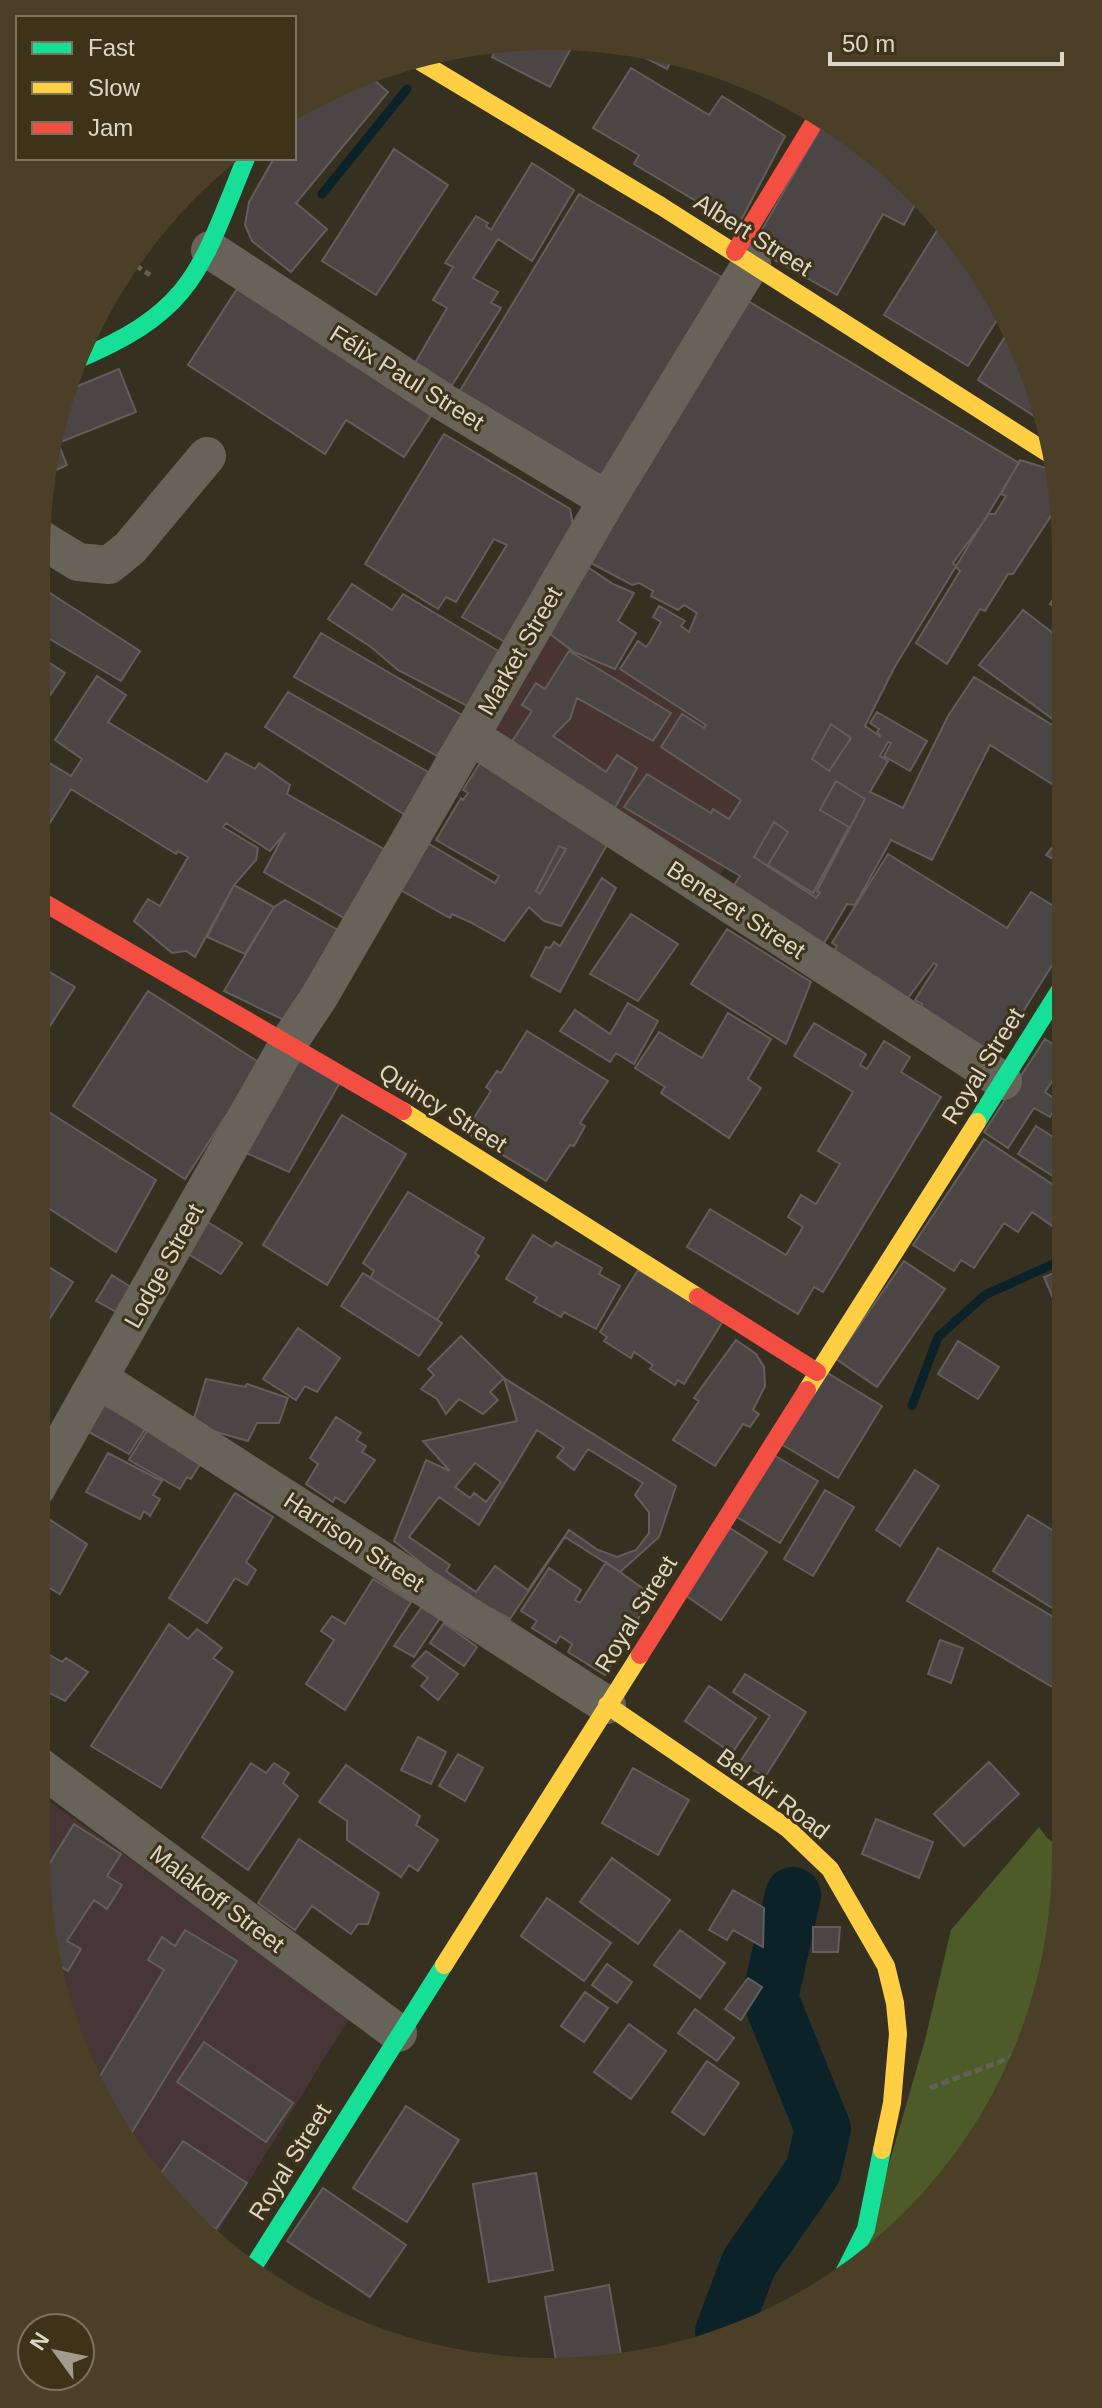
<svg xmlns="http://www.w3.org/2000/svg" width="1102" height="2408" viewBox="0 0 1102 2408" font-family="Helvetica,sans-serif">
<rect width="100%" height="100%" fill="#363021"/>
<path fill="#483531" d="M542,621L689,707L834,682L720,875L477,732Z"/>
<path fill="#473537" d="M36,1792L351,2015L214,2238L164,2196L63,2023L36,1857Z"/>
<path fill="#4c5b27" d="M1039,1827L1047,1838L1066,1851V1857L1027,2054L938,2197L861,2260L925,2040L951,1930Z"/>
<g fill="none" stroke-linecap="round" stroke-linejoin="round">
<path stroke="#0b2229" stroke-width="9" d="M322,194L407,89
M912,1406L938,1337L985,1295L1064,1259"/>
<path stroke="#0b2229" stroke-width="56" d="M723,2332L749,2263L813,2171L823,2129L770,1998L793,1895"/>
</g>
<path fill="#4b4645" stroke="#625e5c" stroke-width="2" fill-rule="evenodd" d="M551,36L575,41L550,87L492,57L497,47Z
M636,53L672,60L667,69Z
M631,68L709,115L722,96L785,136L738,226L634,164L639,155L593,128Z
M366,73L388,92L296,203L327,229L291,272L252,241L245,225L249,202L274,158H294V123L301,110L353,75Z
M825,120L864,142L919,197L904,225L883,214L837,295L752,247Z
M394,149L448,185L376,295L322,261Z
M532,163L574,190L532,261L498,239L473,278L498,292L491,303L501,308L449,390L412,368L447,308L433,300L453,267L445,263L476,216L488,223L486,226L491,230Z
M579,194L732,283L603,488L455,399Z
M943,221L959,237L1002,312L968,366L884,315Z
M237,289L432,414L404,457L346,420L325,454L188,365Z
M743,298L1019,463L894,668L865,726L881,737L877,733L879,729L870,723L877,712L927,741L910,771L884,756L891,743L888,742L880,756L888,761L870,792L903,808L948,716L974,677L1062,731L1063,791L990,745L932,860L891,840L855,905L847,904L817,955L726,897L740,876L624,807L647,774L711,813L713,809L729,819L741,800L661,747L682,714L704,728L706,725L620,669L638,641L646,647L650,642L661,622L653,617L659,606L685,621L681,626L689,632L697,613L684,605L678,610L651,596L653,591L639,583L632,585L591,563ZM831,724L851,738L829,771L812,759ZM836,781L865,799L817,891L820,893L816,898L754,857L774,822L788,832L768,865L813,893L849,827L820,810Z
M1011,327L1027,353L1045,423L978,380Z
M119,369L136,412L58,443L67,465L52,472L68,390Z
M444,434L570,509L573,524L507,643L462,617L507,545L494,539L456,602L446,597L438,609L365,564Z
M1020,460L1059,472L1062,499L1013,574H1008L985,611L980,609L947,664L916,643L960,571L953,563L989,514H995L1006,496L1001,494Z
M586,566L613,584L634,593L618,621L636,633L615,669L574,652L546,631Z
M36,584L140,651L121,681L36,631Z
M352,584L392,610L403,594L505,655L473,709L398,670L371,647L328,619Z
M1062,586V612L1050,604Z
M1023,610L1062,640V726L979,665Z
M321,633L462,715L437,756L294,677Z
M569,651L671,713L653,741L577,698L570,719L553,736L606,772L617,755L637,768L612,813L507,749L532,711L522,705L536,683L545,689Z
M36,654L65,673L40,710L36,708Z
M97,676L126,695L108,722L207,782L226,753L255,769L259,763L290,785L287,794L398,857L360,927L264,872L285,833L270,851L226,823L223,827L258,848L256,860L234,885L195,957L186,951L172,953L134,921L148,899L160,906L188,857L178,851L176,854L71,789L36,845V755L71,776L82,759L55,740Z
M288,692L428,772L405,815L265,727Z
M831,724L851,738L829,771L812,759Z
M487,752L613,834L561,926L544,921L529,907L504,941L470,922L452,914L450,918L397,888L426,842L495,883L499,876L436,840L461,798L463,800L468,793L463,790ZM559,846L566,849L540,894L536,891Z
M836,781L865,799L817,891L820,893L816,898L754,857L774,822L788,832L768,865L813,893L849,827L820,810Z
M1063,834V865L1046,855Z
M559,846L566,849L540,894L536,891Z
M888,854L1007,928L1031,892L1063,912V948L982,1077L909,1024L922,1004L915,1000L937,965L934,963L908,998L831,955L837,946L832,943Z
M602,878L616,888L560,992L531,976L546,947L550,948L554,942L560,946Z
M234,885L274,907L245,954L207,937Z
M285,900L345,934L288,1022L224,991L274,907Z
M631,914L678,944L638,1001L590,974Z
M727,929L811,982L786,1044L691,984Z
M36,964L75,987L41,1040L36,1036Z
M148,991L260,1063L185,1179L73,1106Z
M628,1003L658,1021L634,1064L616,1053L610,1062L560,1031L575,1010L610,1034Z
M728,1013L771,1039L748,1079L761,1088L729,1138L661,1093L665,1087L635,1068L659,1032L702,1058Z
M814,1023L866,1054L860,1065L867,1069L884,1041L910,1057L901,1072L941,1097L823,1292L814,1287L798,1314L687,1247L710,1209L786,1255L803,1227L788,1217L801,1195L816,1204L840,1164L818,1151L853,1092L794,1056Z
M527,1031L608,1081L580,1123L585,1126L574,1146L570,1145L546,1181L465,1132L491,1091L486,1087L497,1071L501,1073Z
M1045,1039L1063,1051V1065L1045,1092L1059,1102L1050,1117L1034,1108L1008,1148L984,1132Z
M292,1056L339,1084L289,1172L242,1151Z
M36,1104L156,1180L116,1252L36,1200Z
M342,1115L406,1154L327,1285L263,1245Z
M1036,1126L1064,1144V1183L1018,1154Z
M984,1139L1064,1192V1234L1032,1212L1018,1232L1004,1223L974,1268L961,1260L954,1271L913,1245Z
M408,1192L484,1238L475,1253L479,1256L437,1320L370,1278L374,1271L363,1263Z
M201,1218L242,1243L221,1274L180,1249Z
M533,1235L552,1247L556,1242L602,1268L599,1274L620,1286L596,1329L564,1312L561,1317L534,1302L537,1297L506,1279Z
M36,1259L73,1282L38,1337L36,1336Z
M904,1261L945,1289L877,1387L836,1359Z
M1064,1269V1321L1063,1322L1044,1277Z
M638,1270L723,1321L684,1384L678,1380L675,1385L650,1369L653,1365L634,1352L631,1358L618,1350L604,1341L607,1337L600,1332Z
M363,1273L442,1323L419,1356L341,1306Z
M112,1275L132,1288L118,1313L96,1301Z
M298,1328L340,1358L317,1392L305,1386L296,1400L263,1379Z
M461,1336L504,1378L490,1392L498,1400L483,1414L459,1399L446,1414L437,1399L421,1389L434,1375L428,1369Z
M736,1340L756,1354L764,1367L765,1386L753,1410L759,1414L750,1427L743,1424L715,1466L673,1440L699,1401L694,1398Z
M958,1341L999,1367L978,1399L938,1374Z
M826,1372L882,1406L838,1478L781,1444Z
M504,1378L676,1486L659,1537L620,1572L565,1537L510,1619L450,1586L394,1541L426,1460L450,1471L423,1441L517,1421Z
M206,1379L245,1387L247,1384L288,1398L279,1423H257L248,1441L192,1425Z
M36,1387L45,1392L36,1404Z
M102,1404L145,1429L129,1454L85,1430Z
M336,1417L361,1433L356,1440L366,1446L362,1452L375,1460L345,1503L335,1497L333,1502L306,1484L318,1464L310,1458Z
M153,1421L207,1452L191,1479L187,1477L180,1489L129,1460Z
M537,1430L564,1448L557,1457L574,1470L588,1449L643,1483L635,1495L649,1512V1533L636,1550L617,1557L598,1550L569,1530L528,1590L495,1566L476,1592L446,1571L450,1565L409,1537L439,1497L479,1525Z
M108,1453L162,1481L153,1495L160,1499L150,1516L144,1511L140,1519L86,1492Z
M772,1454L818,1481L780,1543L735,1516Z
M475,1463L501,1482L486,1502L474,1493L470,1498L455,1487Z
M915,1470L939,1486L900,1546L876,1530Z
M825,1490L854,1507L813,1576L784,1559Z
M235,1493L273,1517L246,1562L256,1570L247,1585L235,1578L207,1623L169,1598Z
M41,1514L87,1544L60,1594L36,1580V1522Z
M1028,1515L1065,1538V1616L993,1571Z
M730,1528L767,1552L721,1620L685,1595Z
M938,1548L1065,1624V1669L1054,1688L907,1601Z
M606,1562L652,1595L605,1675L568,1652L572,1644L560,1636L556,1643L532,1628L537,1621L521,1611L549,1568L581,1590L575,1600L580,1603Z
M373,1579L411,1602L345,1710L306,1684L334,1640L321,1631L332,1616L345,1624Z
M426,1601L444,1612L414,1657L394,1646Z
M444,1623L477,1647L464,1666L430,1643Z
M169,1624L188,1639L197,1629L222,1648L213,1658L233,1672L161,1788L91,1746Z
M940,1640L963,1648L951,1683L928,1674Z
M36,1647L62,1662L66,1658L88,1672L65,1701L36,1686Z
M426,1651L458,1674L438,1700L421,1686L428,1678L412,1666Z
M745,1674L806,1712L765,1777L740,1762L770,1716L733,1692Z
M709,1686L756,1718L732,1753L685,1721Z
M418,1737L446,1752L431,1784L401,1770Z
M458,1754L483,1768L465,1801L439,1786Z
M989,1762L1019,1794L964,1846L934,1814Z
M251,1763L266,1773L274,1763L289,1773L283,1783L298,1796L248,1870L202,1837Z
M346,1765L420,1816L416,1825L438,1840L418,1871L409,1865L401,1877L347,1840V1821L319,1802Z
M633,1768L689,1800L658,1855L602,1823Z
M36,1788L47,1795L36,1814Z
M876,1819L933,1842L919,1878L862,1854Z
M74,1824L121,1854L107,1876L122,1885L107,1909L94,1900L67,1941L81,1949L68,1971L53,1961L40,1879Z
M299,1839L379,1893L368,1924H358L351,1934L312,1906L295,1930L258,1903Z
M612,1858L670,1900L638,1944L580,1902Z
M733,1890L764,1908L763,1947L733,1930L727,1940L709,1930Z
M547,1898L611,1943L584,1981L521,1936Z
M813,1927H840L838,1952H813Z
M185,1930L237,1961L129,2137L97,2081L164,1970L148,1960L162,1937L175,1946Z
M680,1930L725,1963L700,1998L654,1965Z
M607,1964L632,1982L617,2003L592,1985Z
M748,1978L762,1987L741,2020L725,2009Z
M585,1992L608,2008L584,2042L561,2026Z
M695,2009L734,2038L717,2061L678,2033Z
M629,2024L666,2051L631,2099L594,2072Z
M204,2042L293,2103L266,2142L177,2082Z
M707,2061L739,2083L704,2135L672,2112Z
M406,2106L459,2140L407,2222L353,2188Z
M183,2141L247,2183L216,2229L161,2191L155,2182Z
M536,2173L553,2270L489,2282L473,2184Z
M323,2188L406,2245L370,2297L287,2241Z
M609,2285L623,2366H557L545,2297Z"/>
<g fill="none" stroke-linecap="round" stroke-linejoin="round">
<path stroke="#656057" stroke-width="5" stroke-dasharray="8 4" stroke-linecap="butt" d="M135,265L150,275
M930,2088L1028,2051"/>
<path stroke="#686358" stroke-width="38" d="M210,250L442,401L607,500
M39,538L78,562L109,565L130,548L207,456
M471,736L1003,1081
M100,1379L607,1705
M36,1489L289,1042L319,997L607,500L752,262
M36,1764L398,2033"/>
<path stroke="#16e098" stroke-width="18" d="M74,361C195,311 200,270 246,158
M977,1122L1063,985
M252,2269L444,1965
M843,2275L866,2229L882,2150"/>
<path stroke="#ffcf43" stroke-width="18" d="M421,62L661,206L1054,457
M403,1111L698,1297
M807,1390L977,1122
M607,1705L787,1828L830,1869L886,1966L895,2003L898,2034L892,2103L882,2150
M444,1965L640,1655"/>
<path stroke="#f24e42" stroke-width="18" d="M735,252L818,116
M36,898L403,1111
M698,1297L817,1372
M640,1655L807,1390"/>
</g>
<g text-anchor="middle" stroke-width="6" stroke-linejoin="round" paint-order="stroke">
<g font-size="24" fill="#dcd6c7" stroke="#3e3319">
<text transform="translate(753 235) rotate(32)" y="8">Albert Street</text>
<text transform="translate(407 378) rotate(32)" y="8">Félix Paul Street</text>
<text transform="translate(520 651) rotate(-60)" y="8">Market Street</text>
<text transform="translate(736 910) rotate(33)" y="8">Benezet Street</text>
<text transform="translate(983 1066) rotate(-58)" y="8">Royal Street</text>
<text transform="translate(443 1108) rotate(32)" y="8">Quincy Street</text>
<text transform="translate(164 1266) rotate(-61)" y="8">Lodge Street</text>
<text transform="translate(354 1542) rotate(33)" y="8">Harrison Street</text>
<text transform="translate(636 1614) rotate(-58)" y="8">Royal Street</text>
<text transform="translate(773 1794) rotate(37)" y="8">Bel Air Road</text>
<text transform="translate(217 1899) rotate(37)" y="8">Malakoff Street</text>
<text transform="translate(290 2162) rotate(-58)" y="8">Royal Street</text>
</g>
</g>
<path d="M0 0H1102V2408H0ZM551 50H551A501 501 0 0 1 1052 551V1857A501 501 0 0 1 551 2358H551A501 501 0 0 1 50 1857V551A501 501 0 0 1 551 50Z" fill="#4b4027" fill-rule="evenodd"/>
<rect x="16" y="16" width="280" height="144" fill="#3e3319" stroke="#7d745f" stroke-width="2"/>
<rect x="32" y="42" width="40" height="12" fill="#16e098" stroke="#7d745f" stroke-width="2"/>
<text x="88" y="56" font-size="24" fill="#dcd6c7">Fast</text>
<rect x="32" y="82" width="40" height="12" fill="#ffcf43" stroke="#7d745f" stroke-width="2"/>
<text x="88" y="96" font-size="24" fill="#dcd6c7">Slow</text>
<rect x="32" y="122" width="40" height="12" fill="#f24e42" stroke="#7d745f" stroke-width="2"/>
<text x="88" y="136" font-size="24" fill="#dcd6c7">Jam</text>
<g transform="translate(56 2352) rotate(303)"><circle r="38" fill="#3e3319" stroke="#7d745f" stroke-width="2"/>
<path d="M0-6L14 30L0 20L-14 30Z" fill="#a29c8d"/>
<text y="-12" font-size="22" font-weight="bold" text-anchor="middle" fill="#dcd6c7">N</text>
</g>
<path d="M830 52v12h232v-12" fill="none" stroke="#dcd6c7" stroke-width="4"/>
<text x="842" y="52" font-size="24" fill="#dcd6c7" stroke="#3e3319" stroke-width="6" paint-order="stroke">50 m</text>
</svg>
